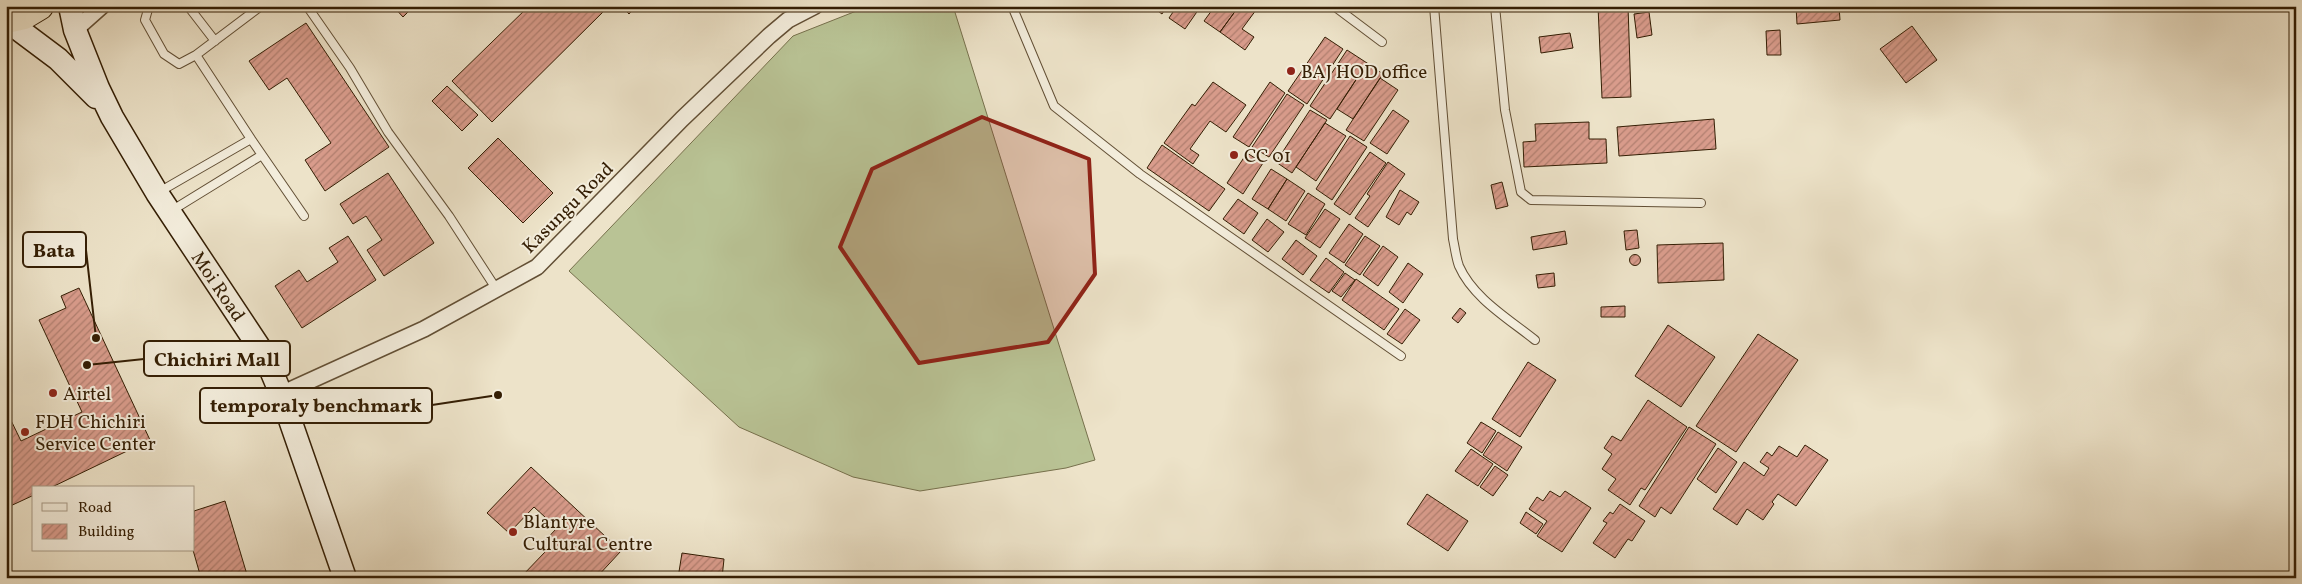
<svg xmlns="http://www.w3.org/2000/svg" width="2302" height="584" viewBox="0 0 2302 584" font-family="Vollkorn,serif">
<defs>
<pattern id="building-hatch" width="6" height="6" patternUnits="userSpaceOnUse" patternTransform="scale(1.25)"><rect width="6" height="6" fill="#d99c8c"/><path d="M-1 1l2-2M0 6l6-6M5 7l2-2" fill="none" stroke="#b17f70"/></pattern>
</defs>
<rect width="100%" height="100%" fill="#ede3c9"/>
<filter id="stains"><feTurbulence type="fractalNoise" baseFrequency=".004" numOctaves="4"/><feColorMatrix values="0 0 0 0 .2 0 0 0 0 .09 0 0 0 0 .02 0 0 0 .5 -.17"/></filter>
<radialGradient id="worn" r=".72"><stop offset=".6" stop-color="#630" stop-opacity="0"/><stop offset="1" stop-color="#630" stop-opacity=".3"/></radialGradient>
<path fill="#b9c395" stroke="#76704c" d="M869,6H953L1095,460L1066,468L920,491L853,477L739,427L569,271L793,36Z"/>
<path fill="url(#building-hatch)" stroke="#341e04" d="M393,6H414L403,17Z
M529,6H597L603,12L492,122L452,81Z
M621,6H636L629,14Z
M1151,6H1167L1162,14Z
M1177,6H1201L1185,29L1169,18Z
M1215,6H1239L1220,32L1204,21Z
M1239,6H1259L1242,29L1254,37L1245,50L1220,32Z
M1598,6H1628L1631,97L1602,98Z
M1651,6H1662L1663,9L1652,11Z
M1796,6H1839L1840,20L1797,24Z
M1649,12L1652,35L1637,38L1634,14Z
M306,23L389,147L325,191L305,160L331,143L287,78L269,90L249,61Z
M1912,26L1937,60L1906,83L1880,49Z
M1780,30L1781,55H1767L1766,31Z
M1570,33L1573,48L1541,53L1539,37Z
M1325,37L1343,49L1307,104L1288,91Z
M1347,50L1367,63L1330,119L1310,106Z
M1367,63L1383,74L1353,119L1337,109Z
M1380,78L1398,90L1364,141L1346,130Z
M1213,82L1246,105L1226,132L1210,121L1190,149L1199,155L1193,164L1164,143L1192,104L1195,106Z
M1270,82L1285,93L1249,147L1233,137Z
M447,86L478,115L462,131L432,101Z
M1287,94L1304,105L1269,157L1252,147Z
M1310,110L1327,120L1292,173L1276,162Z
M1393,110L1409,121L1387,154L1370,143Z
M1714,119L1716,149L1619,156L1617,127Z
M1589,122V139H1606L1607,163L1524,167L1523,142L1536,141L1535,124Z
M1325,123L1346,136L1316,181L1296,167Z
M1350,136L1367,147L1332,200L1316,189Z
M498,138L553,193L523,223L468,168Z
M1162,145L1225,189L1209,211L1147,168Z
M1370,152L1386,163L1350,215L1334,204Z
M1247,153L1263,163L1243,194L1227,183Z
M1388,162L1405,174L1368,227L1355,218L1370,196L1367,194Z
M1271,169L1287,179L1268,209L1252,199Z
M388,173L434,243L384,276L367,250L382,240L366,216L353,224L340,204Z
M1287,179L1305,191L1286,221L1268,209Z
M1502,182L1508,206L1496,209L1491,185Z
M1400,190L1419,202L1411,215L1407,212L1399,225L1386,217Z
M1308,193L1325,204L1306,235L1288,224Z
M1238,199L1258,213L1244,234L1223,219Z
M1325,209L1340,219L1320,248L1305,238Z
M1267,219L1284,232L1268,252L1252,240Z
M1349,224L1363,234L1344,263L1329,253Z
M1637,230L1639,248L1626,250L1624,231Z
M1565,231L1567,244L1533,250L1531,237Z
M348,236L376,280L302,328L275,286L299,270L307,282L338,262L329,248Z
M1365,236L1380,246L1360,275L1345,265Z
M1296,240L1317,256L1303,275L1282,259Z
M1723,243L1724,280L1658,283L1657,245Z
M1383,246L1398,257L1378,286L1363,275Z
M1629.5 260a5.5 5.5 0 1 1 11 0a5.5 5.5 0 1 1-11 0Z
M1326,258L1344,272L1329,293L1310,280Z
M1408,263L1423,274L1403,303L1389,292Z
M1345,273L1355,280L1341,297L1332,291Z
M1554,273L1555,286L1538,288L1536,275Z
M1356,279L1399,309L1384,330L1342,300Z
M79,288L150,440L50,488H34V495L6,508V410L21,441L82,412L39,320L66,308L61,296Z
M1625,306V317H1601V307Z
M1460,308L1466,313L1458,323L1452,318Z
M1405,309L1420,320L1402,344L1387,334Z
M1668,325L1715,357L1681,407L1635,376Z
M1758,334L1798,360L1736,452L1696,426Z
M1528,362L1556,380L1520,437L1492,419Z
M1648,400L1687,427L1645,490L1641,488L1630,505L1608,490L1616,479L1602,469L1612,454L1604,448L1612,436L1621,441Z
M1481,422L1496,431L1482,453L1467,443Z
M1689,427L1716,444L1671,514L1661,507L1655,517L1639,506Z
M1498,432L1522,447L1507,471L1483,455Z
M1805,445L1828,460L1796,506L1778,494L1772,502L1774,504L1763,520L1747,509L1737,525L1713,509L1744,462L1764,476L1769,468L1760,462L1767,452L1772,456L1779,446L1797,457Z
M1718,448L1737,462L1716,493L1697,479Z
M1471,449L1493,464L1478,486L1455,471Z
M1495,466L1508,475L1493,496L1480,487Z
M531,467L621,551L596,578L521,577L545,552L539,547L557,528L534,507L509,533L487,513Z
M1550,491L1560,497L1565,491L1591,508L1562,552L1537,536L1547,521L1529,509L1537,497L1543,501Z
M1427,494L1468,521L1448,551L1407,524Z
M225,501L248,578H201L193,550L194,511Z
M1620,504L1645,521L1632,541L1628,539L1615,558L1593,543L1607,523L1603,521L1610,512L1613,514Z
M1526,512L1543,524L1536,534L1520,523Z
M682,553L724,559L722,578H678Z"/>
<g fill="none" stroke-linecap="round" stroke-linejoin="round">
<g stroke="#624f35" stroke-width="10">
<path id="lane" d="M149,6L145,20L164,54L179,64L196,55
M188,6L215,41
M307,6L350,68L388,132L449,216L497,290
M1012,6L1054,106L1140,174L1401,356
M1334,6L1382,42
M1434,6L1453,239C1455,248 1456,258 1459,266C1473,298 1509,319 1535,340
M1495,6L1505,110L1521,192L1531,200L1701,203
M251,139L262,155
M159,192L251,139L196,55L261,6
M171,211L262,155L304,216"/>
</g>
<g stroke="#624f35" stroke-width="18">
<path id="street" d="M75,30L102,6
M281,394L424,329L537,267L682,119L769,36L788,20L815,6"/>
</g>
<g stroke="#341e04" stroke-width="25">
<path id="secondary" d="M70,6L75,30L98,88L112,117L157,193L265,356L281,394L345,578
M6,20L58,59L96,97"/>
</g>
<g stroke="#341e04" stroke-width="30">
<path id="highway" d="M6,19L24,15L39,6"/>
</g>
<use href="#lane" stroke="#f3eddc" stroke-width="8"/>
<use href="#street" stroke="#f3eddc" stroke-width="15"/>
<use href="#secondary" stroke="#f3eddc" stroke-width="22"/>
<use href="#highway" stroke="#ede3c9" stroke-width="28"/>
</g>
<path fill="#8f2418" fill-opacity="0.2" stroke="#8f2418" stroke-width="4" stroke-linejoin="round" d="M982,117L1089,159L1095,274L1048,342L919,363L840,247L872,169Z"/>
<g fill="#8f2418" stroke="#f3eddc" stroke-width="2">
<circle cx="1291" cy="71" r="5"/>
<circle cx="1234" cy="155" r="5"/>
<circle cx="53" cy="393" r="5"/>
<circle cx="25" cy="432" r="5"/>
<circle cx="513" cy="532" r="5"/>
</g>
<g text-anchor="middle" stroke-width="4" stroke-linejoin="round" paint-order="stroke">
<g font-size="19" fill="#341e04" stroke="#f3eddc" text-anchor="start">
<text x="1301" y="78">BAJ HOD office</text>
<text x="1244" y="162">CC 01</text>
<text x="63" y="400">Airtel</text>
<text x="35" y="428">FDH Chichiri<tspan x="35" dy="22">Service Center</tspan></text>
<text x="523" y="528">Blantyre<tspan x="523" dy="22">Cultural Centre</tspan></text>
</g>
<g font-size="19" fill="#341e04" stroke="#f3eddc">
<text transform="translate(567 207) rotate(-45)" y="7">Kasungu Road</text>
<text transform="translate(219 286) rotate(56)" y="7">Moi Road</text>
</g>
</g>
<path fill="none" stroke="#341e04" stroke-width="2" d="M96 338L86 250M87 365L144 359M498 395L432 405"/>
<g fill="#341e04" stroke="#f3eddc" stroke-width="2">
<circle cx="96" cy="338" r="5"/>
<circle cx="87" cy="365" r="5"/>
<circle cx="498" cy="395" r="5"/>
</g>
<g fill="#f3eddc" stroke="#341e04" stroke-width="2">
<rect x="23" y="232" width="63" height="35" rx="5"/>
<rect x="144" y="341" width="146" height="35" rx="5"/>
<rect x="200" y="388" width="232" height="35" rx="5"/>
</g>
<g font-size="20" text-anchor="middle" font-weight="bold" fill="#341e04">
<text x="54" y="257">Bata</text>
<text x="217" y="366">Chichiri Mall</text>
<text x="316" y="412">temporaly benchmark</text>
</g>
<rect width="2302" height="584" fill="none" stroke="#ede3c9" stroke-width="25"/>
<rect x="8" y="8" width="2287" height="569" fill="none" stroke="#341e04" stroke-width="2.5"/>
<rect x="12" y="12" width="2277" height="559" fill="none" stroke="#341e04"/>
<rect x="32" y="486" width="162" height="65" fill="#f3eddc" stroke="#a79a86"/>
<rect x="42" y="503" width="25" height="8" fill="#f3eddc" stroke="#a79a86"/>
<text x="78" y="512" font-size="15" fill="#341e04">Road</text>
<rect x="42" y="524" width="25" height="15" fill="url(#building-hatch)" stroke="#a79a86"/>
<text x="78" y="536" font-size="15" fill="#341e04">Building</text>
<rect width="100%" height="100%" filter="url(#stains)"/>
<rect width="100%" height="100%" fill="url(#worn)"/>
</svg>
